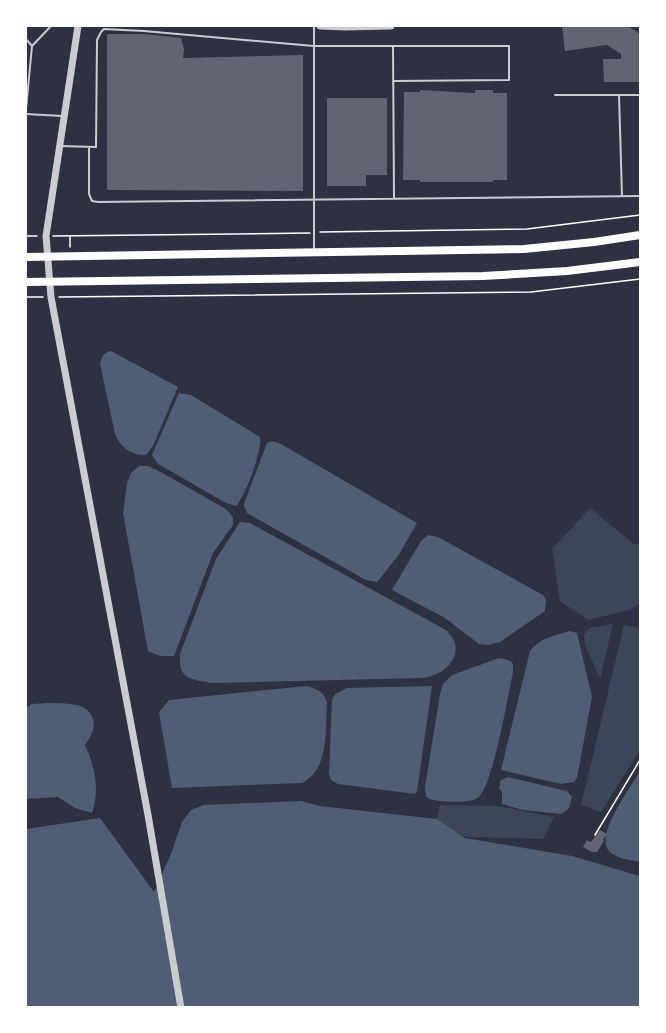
<svg xmlns="http://www.w3.org/2000/svg" width="666" height="1033" viewBox="0 0 666 1033" font-family="'Space Grotesk',sans-serif">
<rect width="100%" height="100%" fill="#2d3142"/>
<path fill="#3c4559" d="M590,508L635,545L640,543V603L629,610L588,620L560,601L552,549Z
M613,624L600,679L585,645L584,635L589,628Z
M624,625L640,628V750L601,812L581,805Z
M440,805L497,806L554,817L543,839L465,837L437,819Z"/>
<path fill="#4f5d75" d="M111,351L178,387L153,446L146,455C132,456 120,447 115,434L100,364C102,356 103,353 111,351Z
M179,393L191,395L260,437C263,449 245,497 236,506L226,503L158,464L152,455Z
M272,441L281,444L417,523L398,556L377,582L366,580L247,513L244,506L245,501L267,443Z
M139,466H148L157,470L224,508L230,513L233,518V525L213,553L174,656H160L148,651L123,513L127,483L131,473Z
M240,522L250,523L446,630C468,650 449,675 422,678L212,683C191,679 178,680 180,654L216,559Z
M428,535L438,537L543,595L546,599L545,611L500,642L488,645L479,644L445,618L392,590L421,541Z
M570,631L577,633L592,697L577,778L574,782L561,784L501,770L530,651C540,638 555,635 570,631Z
M499,658L511,661L513,665V672C508,696 493,783 479,797C472,804 439,802 429,799L426,796L425,787L440,694L443,684L452,675Z
M306,686C317,689 323,691 327,702C325,729 330,769 302,783L172,788L159,712L169,700Z
M432,686L417,791L415,794L338,784L331,780L329,773L332,700L335,694L347,688Z
M48,703C64,704 86,701 92,717C97,728 91,736 85,745C95,767 100,789 92,813L75,808L58,797L26,799V708L32,704Z
M640,771V862C631,860 616,859 609,851C594,836 631,787 640,771Z
M508,777L567,791L572,797L569,808L562,814L523,810L502,804V792L499,788L501,780Z
M301,801L320,806L437,819L465,838L572,856L640,876V1007H26V829L100,818L154,892L171,854L182,822L191,810L204,805Z"/>
<path fill="#626471" d="M562,26H628L640,34V82H604L603,59H621V54L607,45L565,51Z
M107,34H143L181,38L184,49L183,58L303,55V191L107,190Z
M420,90L475,93V90H493V93H507V180H493V182H420V180H403L404,92H420Z
M327,98H387V175H366V186H327Z
M600,830L607,834L603,840L604,841L597,852H592L583,847L587,840L591,842Z"/>
<g fill="none" stroke-linecap="round" stroke-linejoin="round">
<path stroke="#fff" stroke-width="1.5" d="M320,232L527,229L640,215
M26,236H37
M53,236L310,233
M70,237V247
M26,297H43
M59,297L531,292L640,279
M595,835L640,760"/>
<path stroke="#caccd0" stroke-width="2" d="M26,39L32,46
M393,46L394,198
M555,95H640
M619,95L622,196
M26,109L32,46L51,26
M26,114L62,116
M61,146L96,147L97,40L101,32L104,29L144,31L314,46H509V80L393,81
M89,147V194L92,201L98,202L640,196
M314,251V26"/>
<path stroke="#caccd0" stroke-width="7" d="M78,26L46,236L51,297L148,815L181,1008
M320,26L345,27L391,26"/>
<path stroke="#fff" stroke-width="8" d="M26,257L524,249L594,242L640,235
M26,282L483,276L567,271L640,262"/>
</g>
<rect width="666" height="1033" fill="none" stroke="#ffffff" stroke-width="54"/>
</svg>
